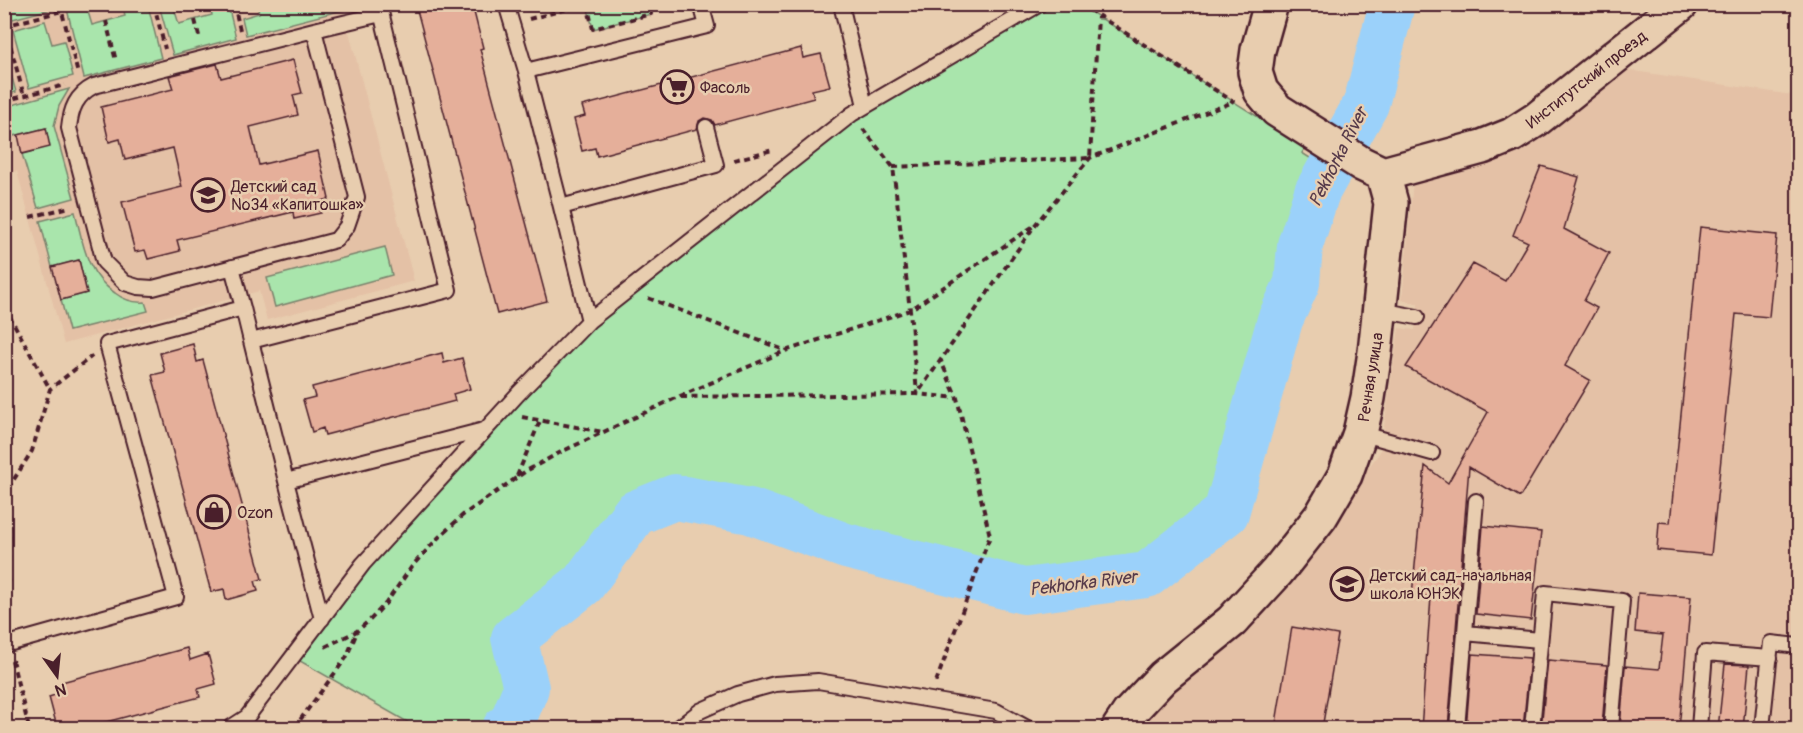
<svg xmlns="http://www.w3.org/2000/svg" width="1803" height="733" viewBox="0 0 1803 733" font-family="Pangolin,sans-serif">
<rect width="100%" height="100%" fill="#e8cdaf"/>
<filter id="ink" filterUnits="userSpaceOnUse"><feTurbulence type="fractalNoise" baseFrequency=".0167" numOctaves="2"/><feDisplacementMap in="SourceGraphic" scale="12" xChannelSelector="R" yChannelSelector="G"/><feConvolveMatrix kernelMatrix="1 2 1 2 8 2 1 2 1" color-interpolation-filters="sRGB"/></filter>
<g filter="url(#ink)">
<path fill="#e4c1a6" d="M5,5H342L414,281L267,320L259,291L64,344L17,171L5,174Z
M1628,70L1798,96V728H1161L1140,716L1288,577L1380,452L1399,328L1415,330L1418,304L1402,300L1413,181L1519,151Z"/>
<path fill="#a9e5ac" stroke="#7a826c" stroke-width="1.5" d="M5,4L54,5L55,8L5,21Z
M66,5H86L92,25L125,16L123,5H148L161,58L84,78Z
M159,5H173L179,24L212,15L210,5H228L236,38L173,55Z
M257,5H342L343,10L246,35L242,18L259,13Z
M587,5H649L651,14L593,29Z
M1043,5H1080L1306,147L1302,153L1329,170L1317,192L1300,245L1297,283L1280,320L1226,513L1147,575L1024,591L846,546L750,511L675,497L635,513L583,584L515,638L526,688L511,725L505,728H418L293,657L363,564L589,321L852,114Z
M45,21L52,44L64,41L73,76L29,88L13,30Z
M4,49L16,92L5,95H4Z
M69,89L59,106L54,126L74,198L38,208L22,154L46,128L5,138V107Z
M75,212C83,243 86,274 115,293C124,300 134,303 145,302L148,311L69,331L61,300L87,293L79,260L52,267L40,221Z
M385,247L392,275L275,307L267,278Z"/>
<g fill="none" stroke-linecap="round" stroke-linejoin="round">
<path stroke="#9bd1fa" stroke-width="46" d="M505,728L511,725L526,688L514,638L583,584L635,513L675,497L750,511L846,546L1024,591L1147,575L1226,513L1280,320L1297,283L1300,245L1317,192L1366,104L1392,4"/>
</g>
<path fill="#e5af9a" stroke="#4a1f2b" stroke-width="1.5" d="M437,4H472L483,48L480,49L547,301L497,314L417,10Z
M801,48L803,58L821,54L830,86L812,90L814,98L715,125L712,120L704,118L699,121L697,129L597,156L595,148L582,151L574,119L585,116L582,106Z
M293,60L302,93L293,95L298,115L250,127L259,165L318,151L329,199L318,202L321,213L294,219L293,212L177,240L180,251L148,259L145,250L135,252L122,202L182,187L173,148L125,160L120,139L109,142L101,107L173,89L169,76L217,64L221,78Z
M46,128L50,147L22,154L18,135Z
M1541,166L1579,177L1564,229L1609,253L1584,301L1597,308L1565,366L1590,380L1520,497L1469,467L1448,729H1421L1431,597L1412,595L1425,466L1448,483L1488,412L1406,367L1473,264L1505,281L1528,242L1513,235Z
M1700,227L1777,235L1769,317L1736,314L1711,555L1657,550L1659,522L1670,523Z
M79,260L87,293L61,300L52,267Z
M193,344L197,362L203,360L262,579L255,581L258,591L226,600L224,589L211,592L152,375L165,372L160,353Z
M442,353L444,363L462,358L470,389L453,394L455,401L325,435L323,428L312,432L303,400L315,397L312,387Z
M1483,526L1541,532L1531,620L1476,614Z
M1638,593L1691,597L1679,729L1620,728L1625,666L1659,669L1663,635L1635,632Z
M1292,627L1338,635L1322,729H1275Z
M187,648L190,660L208,654L216,684L198,689L200,697L80,729H71L69,723L57,727L49,697L61,693L58,683Z
M1472,654L1530,658L1523,729H1466Z
M1548,660L1607,665L1602,727L1577,724V729H1541Z
M1725,664L1749,665L1743,729H1718Z"/>
<g fill="none" stroke-linecap="round" stroke-linejoin="round">
<g stroke="#4a1f2b" stroke-width="18">
<path id="service" d="M506,4L526,71L561,207L716,165L706,127
M841,4L865,106
M314,30L357,197L347,226L336,240L153,288L138,287L125,283L104,262L69,128C71,109 76,95 94,86Z
M314,30L381,14
M526,71L707,26L701,4
M561,207L589,321
M232,267L243,308
M1380,310L1417,317
M251,341L286,481L484,430
M1360,433L1432,453
M286,481L322,619
M1465,633L1540,640
M8,644L176,597L107,344L243,308L251,341L449,290L379,4
M230,728L247,717L363,564L518,394L589,321L852,114L1040,4
M678,728L700,711L738,694L775,684L818,681L996,711L1027,728
M1457,728L1476,501
M1532,728L1545,593L1622,601L1611,728
M1699,728L1705,653L1770,658
M1762,728L1771,643L1798,646"/>
</g>
<g stroke="#4a1f2b" stroke-width="38">
<path id="tertiary" d="M1383,174L1482,147L1512,135L1537,119L1681,4
M1119,728L1129,713L1163,677L1232,621L1277,572L1321,516L1345,475L1360,433L1368,398L1375,352L1391,203L1383,174L1362,164L1277,110L1261,91L1255,72L1258,50L1271,4"/>
</g>
<path stroke="#4a1f2b" stroke-width="4" stroke-dasharray="6 4.5" stroke-linecap="butt" d="M60,4L78,74
M154,4L165,49
M234,4L240,30
M587,4L593,29L651,14L649,4
M1080,4L1234,102
M529,19L587,4
M195,20L200,40
M106,21L116,61
M4,26L62,11
M5,26L24,96
M4,101L65,85
M863,129L893,167L910,310L917,394L957,398
M734,160L773,150
M893,167L1090,158L1098,17
M30,217L70,207
M648,298L784,350
M4,306L50,389
M4,318V336
M681,397L917,394L1035,225L1090,158L1233,102
M522,417L603,432
M517,476L540,421
M8,625L9,487L32,451L50,389L92,356
M325,647L357,631L371,619L386,603L413,565L438,538L463,515L526,471L561,452L678,397L785,351L910,310L1035,225
M12,660L29,728
M936,682L990,536L957,398L941,361
M294,728L346,658L357,632"/>
<use href="#service" stroke="#e8cdaf" stroke-width="14"/>
<use href="#tertiary" stroke="#e8cdaf" stroke-width="33"/>
</g>
</g>
<defs>
<g id="supermarket-ring" transform="scale(1.725)"><circle r="9.5" fill="#e8cdaf" stroke="#4a1f2b" stroke-width="1.5"/><path d="M-6-5.5h2.5l.6 2H6L4.5 2H-2.5L-4.4-4H-6ZM-1.5 3.2a1.3 1.3 0 1 0 .1 0ZM3 3.2a1.3 1.3 0 1 0 .1 0Z" fill="#4a1f2b"/></g>
<g id="school-ring" transform="scale(1.725)"><circle r="9.5" fill="#e8cdaf" stroke="#4a1f2b" stroke-width="1.5"/><path d="M0-5L7-2L0 1L-7-2ZM-4 1L0 2.5L4 1V4Q0 6-4 4Z" fill="#4a1f2b"/></g>
<g id="shop-ring" transform="scale(1.725)"><circle r="9.5" fill="#e8cdaf" stroke="#4a1f2b" stroke-width="1.5"/><path d="M-5-2.5h2.3a2.7 3.5 0 0 1 5.4 0H5L5.5 6h-11ZM-1.5-2.5h3a1.5 2.3 0 0 0-3 0Z" fill="#4a1f2b"/></g>
</defs>
<g fill-rule="evenodd">
<use href="#supermarket-ring" x="677" y="87"/>
<use href="#school-ring" x="208" y="195"/>
<use href="#shop-ring" x="214" y="512"/>
<use href="#school-ring" x="1347" y="584"/>
</g>
<g text-anchor="middle" stroke-width="5" stroke-linejoin="round" paint-order="stroke">
<g font-size="16" fill="#4a1f2b" stroke="#e8cdaf">
<text transform="translate(1586 79) rotate(-38)" y="6">Институтский проезд</text>
<text transform="translate(1370 377) rotate(-81)" y="6">Речная улица</text>
</g>
<g font-size="16" fill="#4a1f2b" stroke="#e8cdaf" text-anchor="start">
<text x="700" y="93">Фасоль</text>
<text x="231" y="192">Детский сад<tspan x="231" dy="18">№34 «Капитошка»</tspan></text>
<text x="237" y="518">Ozon</text>
<text x="1370" y="581">Детский сад-начальная<tspan x="1370" dy="18">школа ЮНЭК</tspan></text>
</g>
<g font-size="18" font-style="italic" fill="#563a4a" stroke="#e8cdaf">
<text transform="translate(1338 157) rotate(-63)" y="6">Pekhorka River</text>
<text transform="translate(1083 583) rotate(-7)" y="6">Pekhorka River</text>
</g>
</g>
<rect width="1803" height="733" fill="none" stroke="#e8cdaf" stroke-width="24"/>
<rect x="12" y="12" width="1779" height="709" fill="none" stroke="#4a1f2b" stroke-width="2" filter="url(#ink)"/>
<g transform="translate(57 676) rotate(165)" stroke="#e8cdaf" stroke-width="4.5" paint-order="stroke">
<path d="M0-4.5L10 22L0 15L-10 22Z" fill="#4a1f2b"/>
<text y="-9" font-size="16" font-weight="bold" text-anchor="middle" fill="#4a1f2b">N</text>
</g>
</svg>
